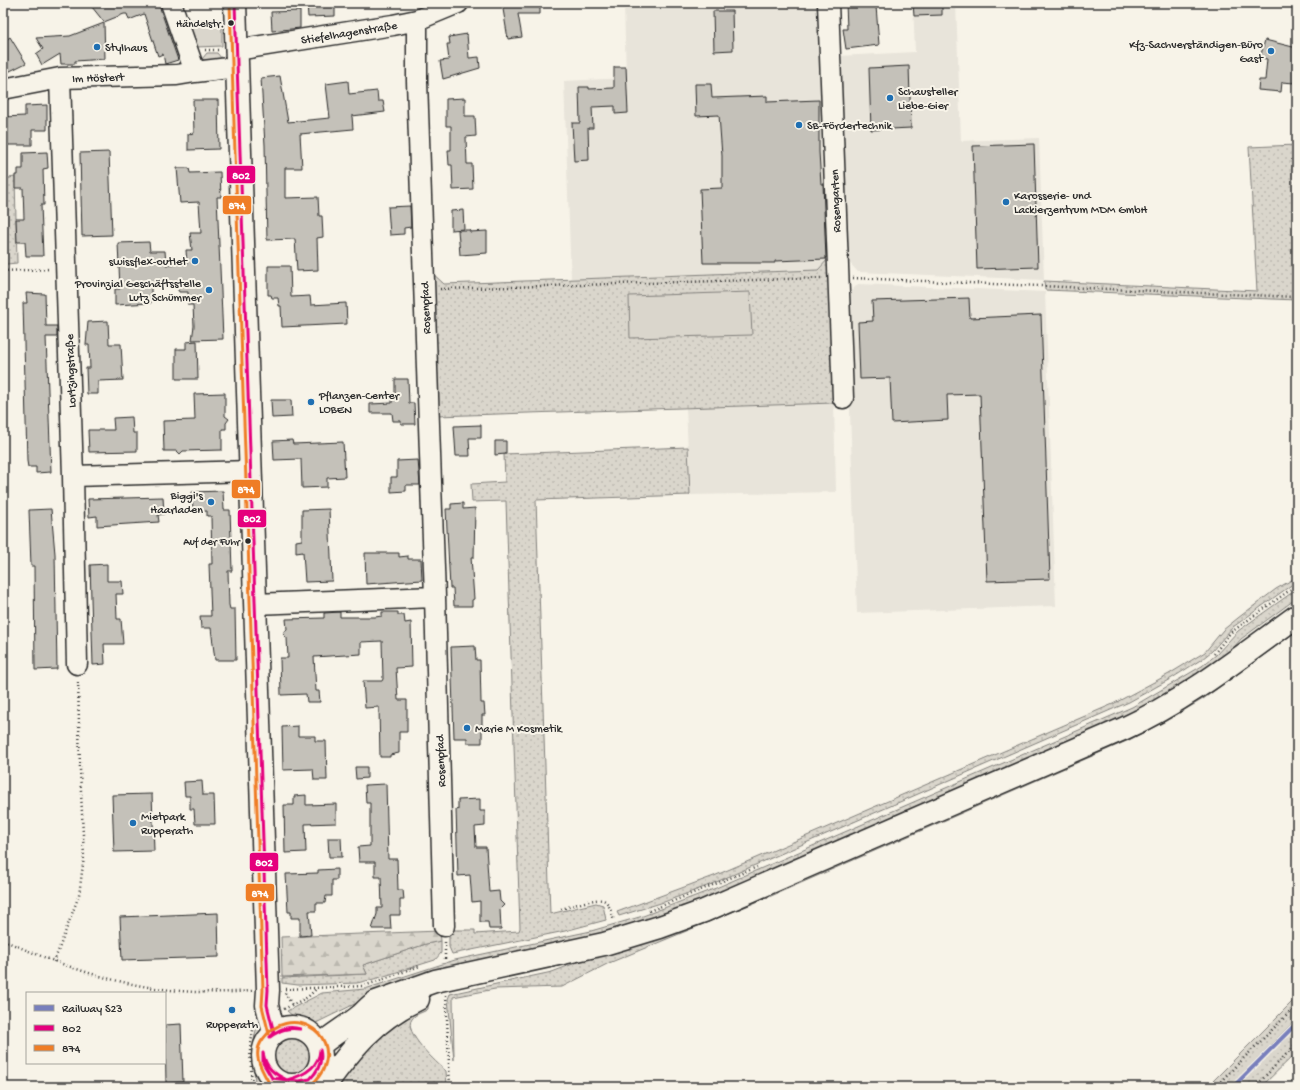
<svg xmlns="http://www.w3.org/2000/svg" width="1300" height="1090" viewBox="0 0 1300 1090" font-family="'Gochi Hand',sans-serif">
<defs>
<pattern id="grass-dots" width="8" height="8" patternUnits="userSpaceOnUse"><rect width="8" height="8" fill="#dad6cc"/><path d="M2 2h.1M6 6h.1" fill="none" stroke="#bbb8af" stroke-width="1.8" stroke-linecap="round"/></pattern>
<pattern id="forest-firs" width="22" height="20" patternUnits="userSpaceOnUse"><rect width="22" height="20" fill="#dad6cc"/><path d="M5 1l3.5 6h-7zM16 11l3.5 6h-7z" fill="#bbb8af"/></pattern>
</defs>
<rect width="100%" height="100%" fill="#f7f3e8"/>
<filter id="ink" filterUnits="userSpaceOnUse"><feTurbulence type="fractalNoise" baseFrequency=".025" numOctaves="2"/><feDisplacementMap in="SourceGraphic" scale="8" xChannelSelector="R" yChannelSelector="G"/><feConvolveMatrix kernelMatrix="1 2 1 2 8 2 1 2 1" color-interpolation-filters="sRGB"/></filter>
<g filter="url(#ink)">
<path fill="#e8e4da" d="M624,3H820L829,258L818,270L571,280L564,81L626,78Z
M913,3H956L961,141L1039,138L1044,280L858,272L845,258L839,56L915,52Z
M858,284L1045,292L1056,606L857,613L846,296Z
M834,403L836,492L690,495L686,407Z
M1297,1018V1026L1238,1087H1229Z"/>
<path fill="url(#grass-dots)" stroke="#82807c" d="M1297,145V300L1045,290L1044,281L1257,291L1249,147Z
M15,177L17,263L7,264L3,267V179Z
M829,258L834,403L437,416L430,271L444,284L818,270Z
M688,447L690,495L536,500L550,914L596,903L603,905L606,920L565,931L452,954L449,947V930H475V934L519,931L520,928L506,501L472,502L471,484L505,482L504,454Z
M1297,577V581L1233,627L1212,651L1202,659L1172,678L1129,702L707,886L664,902L619,916L617,912L714,876L1113,704L1169,674L1205,652L1223,630L1238,618L1276,589Z
M1297,589V598L1241,639L1222,661L1142,711L655,920L375,994L316,1023H301L287,1011L322,993L365,989L455,960L591,931L643,916L716,888L1132,707L1202,666L1216,655L1238,631Z
M1297,626V631L1203,699L1166,721L1129,740L771,896L609,963L562,987L495,989L453,997L454,1060L448,999L450,994L552,972L573,964L589,956L1112,743Z
M441,941V953L435,960L378,978L357,983L298,985L282,983V978L367,974L363,965L426,944Z
M1297,997V1018L1229,1087H1207Z
M428,1004V1009C423,1013 416,1013 412,1019C402,1032 437,1063 446,1071L447,1087H332L368,1042L409,1011Z
M261,1021L264,1031C258,1046 251,1058 259,1073C262,1078 265,1082 267,1087H255C255,1070 249,1034 261,1021Z
M1297,1026V1052L1261,1087H1237Z
M269 1056a23 23 0 1 1 46 0a23 23 0 1 1-46 0Z"/>
<path fill="url(#forest-firs)" stroke="#82807c" d="M440,931L441,941L426,944L363,965L367,974L282,977L281,937Z"/>
<path fill="#dad6cc" stroke="#82807c" d="M185,20H222V46L196,47Z
M207,53H217L222,59L207,61L202,59Z
M750,292L752,335L630,338L629,296Z"/>
<path fill="#c4c1b9" stroke="#2b2b2b" d="M101,3H160V8L178,60L165,64L163,54L158,56L144,14L129,20L127,14H124L104,22L92,7Z
M307,3L335,5V16L308,17Z
M502,3H540V14H518L522,37L508,39Z
M846,3H866V7L876,6L879,45L846,49L843,29H847Z
M913,3H942V15L914,16Z
M300,11V28L272,31L271,12Z
M713,11H732L733,50L714,51Z
M104,23L105,59L75,61V64H61L60,54L42,65L36,54L43,49L36,38L70,36Z
M467,34L469,58L479,57L480,68L443,79L440,61L449,60L447,44H450L449,37Z
M10,37L26,63L8,72L3,65V42Z
M1265,40L1297,48V66L1294,83L1282,82L1281,92L1258,90L1259,80H1265L1267,59L1260,58Z
M909,66L911,128L871,130L869,68Z
M614,67H626L628,113L615,114V106L592,107L593,128H588L589,160L574,161L572,123H580L579,87H589V89L614,88Z
M280,76L288,122L330,118L326,84L348,81L349,94L377,91L378,101H383L385,112L352,116L353,129L300,134L302,168H285V198L318,197L319,216H322L323,237L317,238L318,270L297,271L295,239L267,240L265,145L261,78Z
M695,84H711L712,98L767,96V102L819,100V152L821,184H823L826,259L775,261V263H703L700,189L722,188V156L719,115L696,116Z
M465,98V116H475L476,136L466,137L467,164H472L473,189L453,190L452,165H449L448,150H451V126H446V99Z
M193,100H218L219,149L188,150V134L194,133Z
M47,105V130H32V145H3V117L25,116V106Z
M1034,144L1038,267L977,269L973,146Z
M47,152L48,168L43,169L44,205H41L43,256H26L25,242H17L16,219H24L23,188H15V175H18V169H23V153Z
M109,152L112,235L82,236L80,153Z
M177,168H189L190,173L220,172L221,197H217L223,339L192,340L194,326L193,305H188V292H179L176,286H151V303L115,305V289H120L118,243L149,242L150,251H165L166,265L187,264L186,250H192L190,233H201L199,202L180,203Z
M410,206L411,227L404,228V234L390,235L388,207Z
M463,210L464,229L451,230V211Z
M458,230H470V232L487,231V253L460,255Z
M268,266H290L291,297L310,296L311,305L346,303L347,324L282,327L281,306H279L278,298H272L271,295H268Z
M26,293L45,294L46,326H57V337H46L51,472L36,473V467H28L27,461L23,303H27Z
M969,298L970,318L1041,315L1050,579L987,581L980,394L947,395L948,420L892,423L890,378L860,379L858,322L873,321L872,301Z
M108,321L109,344H121L123,380L98,381V394H87L86,368H90L89,345H86L88,322Z
M197,341L198,379H176V349H186V342Z
M395,379H408L409,403H414L415,424H401V421H393L392,413H370V404L392,403V394H395Z
M225,393V416L229,419L226,423V429H222V450L183,451L180,454L177,451H164L163,421L195,420L194,394Z
M271,400H291L292,417L272,418Z
M132,417L133,433H137V451L89,452L88,430H114L113,418Z
M481,425V438H469L470,456H456L454,426Z
M292,440L293,444L343,442L345,477L327,478V487L302,488L301,459L274,460L273,441Z
M495,441H506V454L495,455Z
M418,460L420,485H406V491L391,492V477H397V461Z
M223,491L224,510H230L232,571H228L229,605L230,609H235L236,660H215L211,628H201L200,616H211L209,564H212L211,516H207V511L193,512L192,492Z
M163,497L164,514L158,515L159,522L97,526V516L89,517L88,499Z
M463,503V509L475,508L474,557H471L474,599L472,600V606H454L453,588H450L446,509H451V504Z
M51,509L55,554L57,669L35,670L34,566H31L29,510Z
M329,509L332,581L305,582L303,552L296,553V541L302,540V510Z
M365,553H399V557L408,556V559H421L422,580L366,584Z
M107,564V581H122L123,594H116L117,619H121L123,644H104L105,664L93,665L90,565Z
M340,612V617H375L382,616V612H398V615H404L405,623L411,622L412,667L396,668L398,700H407V732H399V753L390,755V757H380L379,707L365,708L363,681H382L383,679L382,641L361,642V654L314,657L316,691H319L320,702H307L306,694L281,695L280,658H288L287,638L283,634L287,629L286,619L324,618V613Z
M475,646L476,660H480L481,703H484L485,715H482V743H467V738H454L451,647Z
M298,726V736H315V741H326L327,780H314L313,769L283,770L282,727Z
M355,767H367V778L356,779Z
M202,781L203,795H214L215,824H195L194,809H190V796H185L184,782Z
M386,784L388,859H397L398,890H403L404,900H400V915H390L391,929H372L377,914V908H382L381,877H375V862H359L358,847L370,846V803H366L365,785Z
M152,794L154,851L114,852L112,795Z
M306,795V805L336,804V823L305,824L306,852L285,853L284,805H294V796Z
M480,799V811H485V826L475,827L476,847H486L489,892L499,891L500,901L504,905L500,909L501,929H489L488,922H480V901L472,902L470,875L458,876L456,809L458,810V800Z
M328,838H341L342,857H329Z
M337,869V880H332V896H326L325,903H316V911H309L311,935L300,936V918H291V912H288L286,874L318,873V870Z
M218,913L219,957L122,960L120,917Z
M181,1024L183,1082L166,1083L165,1025Z"/>
<g fill="none" stroke-linecap="round" stroke-linejoin="round">
<g stroke="#2b2b2b" stroke-width="23">
<path id="minor" d="M171,3L195,72L237,67
M828,3L843,398
M417,20V81L435,597L444,926
M236,50L393,25L417,20L458,3
M60,78L73,476L77,664
M3,89L60,78L177,75L195,72
M73,476L251,471
M255,604L435,597"/>
</g>
<g stroke="#2b2b2b" stroke-width="25">
<path id="major" d="M235,3L268,990L267,1005L274,1033
M263 1056a29 29 0 1 1 58 0a29 29 0 1 1-58 0Z
M319,1046C332,1035 346,1027 360,1016C366,1011 369,1006 376,1002L435,981L604,944L660,927L704,911L1123,729C1187,700 1240,657 1297,616
M324,1087C352,1048 374,1020 418,999"/>
</g>
<path stroke="#2b2b2b" stroke-width="2.5" stroke-dasharray="1 3" stroke-linecap="butt" d="M205,50H220
M3,271L50,269
M853,278L1297,297
M440,289L822,278
M1214,654L1230,633L1297,585
M561,909C570,907 598,896 605,901C610,905 612,915 614,921
M649,911L757,867
M3,940C89,978 158,998 252,991
M445,942V960
M54,962L79,895L84,857L80,769L78,679
M285,989L364,986L420,966
M285,993L292,1005
M446,995L450,1087
M284,1009L308,997L317,988
M252,1087L250,1049L254,1024
M1215,1087L1297,1005
M1255,1087L1297,1043"/>
<use href="#minor" stroke="#f7f3e8" stroke-width="20"/>
<use href="#major" stroke="#f7f3e8" stroke-width="22"/>
<g stroke="#f7f3e8" stroke-width="6">
<path id="bus-1" d="M235,3L268,990L267,1005L274,1033
M270,1037C278,1029 289,1025 300,1029
M270,1037C280,1030 288,1027 300,1029
M263,1053C266,1068 274,1074 287,1080
M263,1053V1063L272,1078L287,1080
M287,1080L299,1081L310,1079C318,1071 323,1061 320,1050
M287,1080C302,1076 319,1068 320,1050"/>
</g>
<g stroke="#f7f3e8" stroke-width="6">
<path id="bus-2" d="M230,3L263,990L262,1006L269,1034
M268,1081C260,1067 252,1053 263,1039C288,1004 341,1030 323,1070C320,1075 316,1082 311,1084C298,1088 284,1084 271,1083"/>
</g>
<use href="#bus-1" stroke="#e5007d" stroke-width="3"/>
<use href="#bus-2" stroke="#ef7d26" stroke-width="3"/>
<g stroke="#f7f3e8" stroke-width="7">
<path id="rail-1" d="M1233,1087L1297,1023"/>
</g>
<use href="#rail-1" stroke="#787fbc" stroke-width="4"/>
</g>
</g>
<g fill="#2b2b2b" stroke="#f7f3e8" stroke-width="1.5">
<circle cx="231" cy="23" r="3.5"/>
<circle cx="248" cy="541" r="3.5"/>
</g>
<g fill="#1f6fb2" stroke="#f7f3e8" stroke-width="1.5">
<circle cx="97" cy="47" r="4"/>
<circle cx="1271" cy="51" r="4"/>
<circle cx="890" cy="98" r="4"/>
<circle cx="799" cy="125" r="4"/>
<circle cx="1006" cy="202" r="4"/>
<circle cx="195" cy="261" r="4"/>
<circle cx="209" cy="290" r="4"/>
<circle cx="311" cy="402" r="4"/>
<circle cx="211" cy="502" r="4"/>
<circle cx="467" cy="728" r="4"/>
<circle cx="133" cy="823" r="4"/>
<circle cx="232" cy="1010" r="4"/>
</g>
<g text-anchor="middle" stroke-width="4" stroke-linejoin="round" paint-order="stroke">
<g font-size="11" fill="#2b2b2b" stroke="#f7f3e8" text-anchor="end">
<text x="224" y="27">Händelstr.</text>
<text x="240" y="545">Auf der Fuhr</text>
</g>
<g font-size="12" fill="#2b2b2b" stroke="#f7f3e8">
<text transform="translate(349 32) rotate(-9)" y="4">Stiefelhagenstraße</text>
<text transform="translate(98 77) rotate(-2)" y="4">Im Höstert</text>
<text transform="translate(835 201) rotate(-92)" y="4">Rosengarten</text>
<text transform="translate(425 308) rotate(-92)" y="4">Rosenpfad</text>
<text transform="translate(70 371) rotate(-92)" y="4">Lortzingstraße</text>
<text transform="translate(440 761) rotate(-92)" y="4">Rosenpfad</text>
</g>
<g font-size="12" fill="#2b2b2b" stroke="#f7f3e8" text-anchor="start">
<text x="1263" y="48" text-anchor="end">Kfz-Sachverständigen-Büro<tspan x="1263" dy="14">Gast</tspan></text>
<text x="105" y="51">Stylhaus</text>
<text x="898" y="95">Schausteller<tspan x="898" dy="14">Liebe-Gier</tspan></text>
<text x="807" y="129">SB-Fördertechnik</text>
<text x="1014" y="199">Karosserie- und<tspan x="1014" dy="14">Lackierzentrum MDM GmbH</tspan></text>
<text x="187" y="265" text-anchor="end">swissflex-outlet</text>
<text x="201" y="287" text-anchor="end">Provinzial Geschäftsstelle<tspan x="201" dy="14">Lutz Schümmer</tspan></text>
<text x="319" y="399">Pflanzen-Center<tspan x="319" dy="14">LOBEN</tspan></text>
<text x="203" y="499" text-anchor="end">Biggi's<tspan x="203" dy="14">Haarladen</tspan></text>
<text x="475" y="732">Marie M Kosmetik</text>
<text x="141" y="820">Mietpark<tspan x="141" dy="14">Rupperath</tspan></text>
<text x="232" y="1028" text-anchor="middle">Rupperath</text>
</g>
</g>
<g stroke="#f7f3e8" stroke-width="1.5">
<rect x="226" y="165" width="30" height="19" rx="4" fill="#e5007d"/>
<rect x="222" y="195" width="30" height="20" rx="4" fill="#ef7d26"/>
<rect x="231" y="479" width="30" height="20" rx="4" fill="#ef7d26"/>
<rect x="237" y="509" width="30" height="19" rx="4" fill="#e5007d"/>
<rect x="249" y="852" width="30" height="20" rx="4" fill="#e5007d"/>
<rect x="245" y="883" width="30" height="19" rx="4" fill="#ef7d26"/>
</g>
<g font-size="11" text-anchor="middle" font-weight="bold" fill="#fff">
<text x="241" y="179">802</text>
<text x="237" y="209">874</text>
<text x="246" y="493">874</text>
<text x="252" y="522">802</text>
<text x="264" y="866">802</text>
<text x="260" y="897">874</text>
</g>
<rect width="1300" height="1090" fill="none" stroke="#f7f3e8" stroke-width="16"/>
<rect x="8" y="8" width="1284" height="1074" fill="none" stroke="#2b2b2b" stroke-width="1.5" filter="url(#ink)"/>
<rect x="26" y="992" width="140" height="72" fill="#f7f3e8" stroke="#a5a39c"/>
<rect x="34" y="1005" width="20" height="6" fill="#787fbc" stroke="#a5a39c"/>
<text x="62" y="1012" font-size="12" fill="#2b2b2b">Railway S23</text>
<rect x="34" y="1025" width="20" height="6" fill="#e5007d" stroke="#a5a39c"/>
<text x="62" y="1032" font-size="12" fill="#2b2b2b">802</text>
<rect x="34" y="1045" width="20" height="6" fill="#ef7d26" stroke="#a5a39c"/>
<text x="62" y="1052" font-size="12" fill="#2b2b2b">874</text>
</svg>
